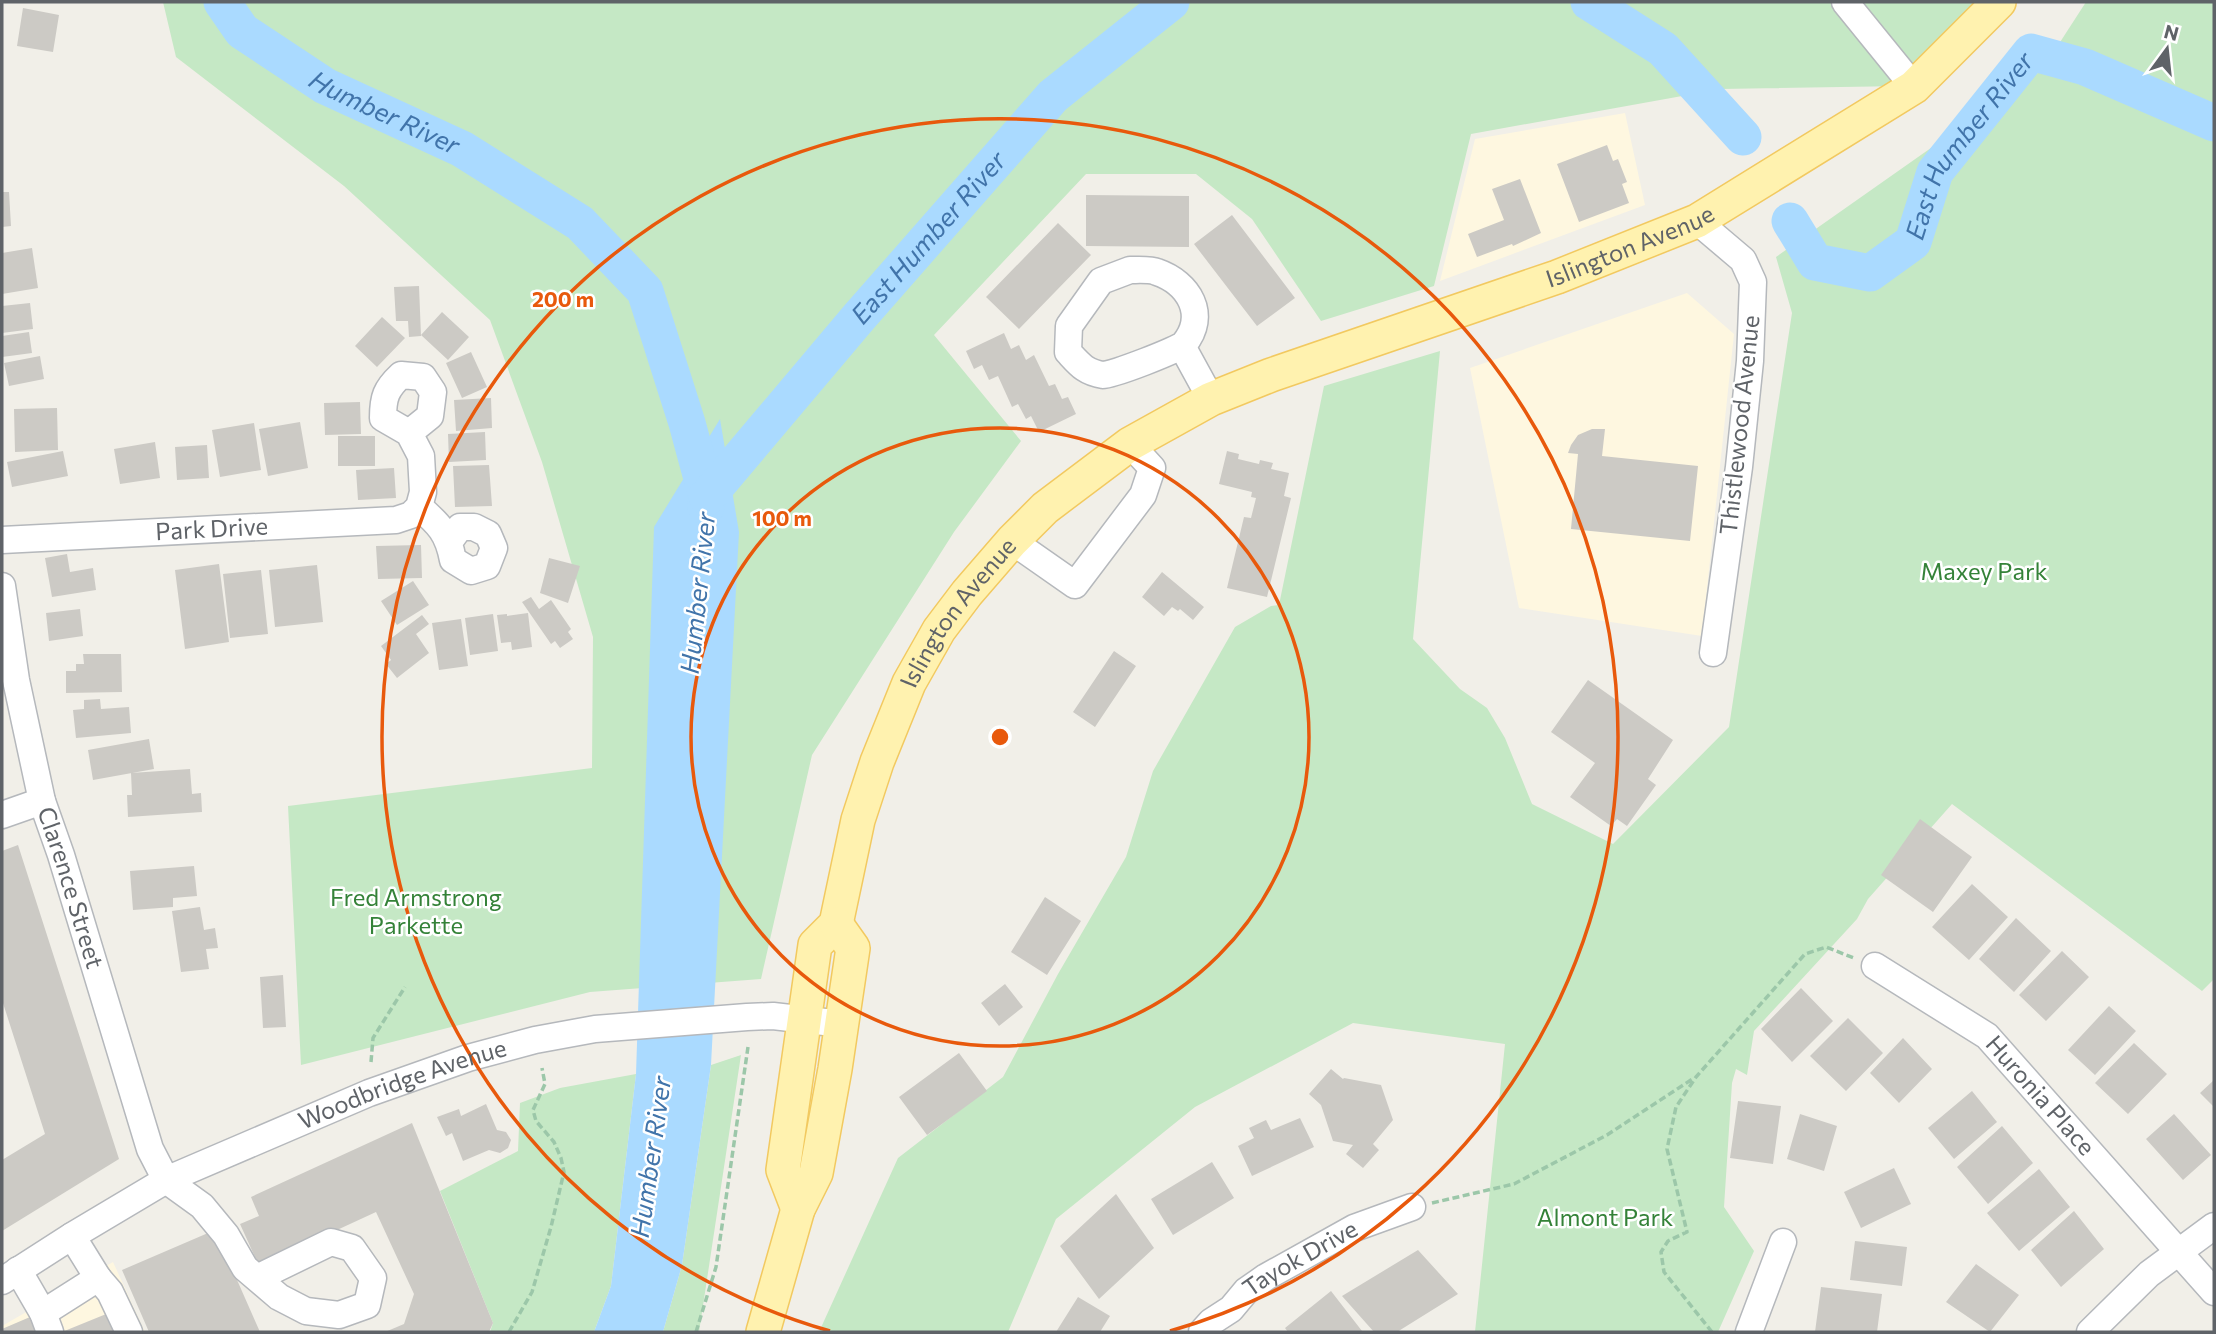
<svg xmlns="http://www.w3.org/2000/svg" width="2216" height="1334" viewBox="0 0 2216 1334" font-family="Commissioner,sans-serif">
<rect width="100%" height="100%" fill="#f1efe8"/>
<path fill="#fef7e0" d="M1625,113L1645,205L1440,281L1475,139Z
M1687,293L1734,334L1702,636L1519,608L1470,368Z
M113,1262L145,1332H2V1326Z"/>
<path fill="#c5e8c5" d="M163,2H1981L1904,86L1721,89L1471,134L1434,286L1321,321L1252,219L1196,174H1086L934,335L1021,441L954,532L812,755L761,979L590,992L301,1065L288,806L592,768L593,637L542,462L490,320L344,186L176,57Z
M2086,2H2214V979L2202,991L1952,804L1868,899L1857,919L1754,1031L1747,1075L1736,1069L1732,1083L1724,1207L1754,1251L1718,1332H1475L1505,1044L1353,1023L1195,1107L1056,1219L1008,1332H819L898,1158L1003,1077L1058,974L1126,857L1153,771L1235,627L1271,606L1279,605L1324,386L1440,351L1413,639L1460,689L1487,708L1505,738L1532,804L1613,844L1729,727L1792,313L1776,257L2042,70Z
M741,1055L699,1332H663L682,1265L711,1065Z
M636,1074L611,1286L594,1332H490L493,1323L440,1191L518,1151L520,1103L560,1088Z"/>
<path fill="#aadaff" d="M720,419L739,532L711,1065L682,1265L663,1332H594L611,1286L636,1074L654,527Z"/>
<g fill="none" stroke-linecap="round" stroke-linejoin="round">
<g stroke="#aadaff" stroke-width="37">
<path id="s1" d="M222,2L242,31L325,86L462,149L580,223L645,291L687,423L707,497L706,507"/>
<path d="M1589,2L1663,49L1743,137"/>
<path id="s2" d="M1790,221L1815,262L1870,273L1913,242L1935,172L2031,52L2085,67L2214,123"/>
<path id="s3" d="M707,497L859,317L1053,96L1171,2"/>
</g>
</g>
<path fill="#cccac5" d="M23,8L59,15L53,52L17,46Z
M1607,145L1613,161L1618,159L1627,182L1622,184L1629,203L1579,222L1557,164Z
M1520,179L1541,233L1513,246L1512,244L1477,257L1468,234L1504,220L1492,189Z
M2,192H9L11,226L2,227Z
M1086,195L1189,196V247L1086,246Z
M1232,215L1295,298L1257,326L1194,244Z
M1058,223L1091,255L1019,329L986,297Z
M32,248L38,288L2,294V253Z
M419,286L421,336L409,337L408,321H396L394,287Z
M30,303L33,329L2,333V306Z
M442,312L469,337L448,360L421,335Z
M382,317L405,338L377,367L355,346Z
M29,332L32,353L2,357V336Z
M1004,333L1011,349L1019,345L1026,360L1034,355L1049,386L1055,384L1062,399L1068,397L1076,414L1039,432L1031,416L1026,419L1018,404L1012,407L998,376L989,380L982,365L974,369L966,351Z
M471,352L487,387L462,398L446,363Z
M40,356L44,379L9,386L4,363Z
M491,398L492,428L456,431L454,400Z
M360,402L361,434L325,435L324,403Z
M57,408L58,450L15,452L14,409Z
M300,422L308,468L268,476L259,429Z
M254,423L261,470L220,477L212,430Z
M1592,429H1605L1602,456L1698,466L1690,541L1571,529L1578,454L1568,453L1571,445L1578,435Z
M485,432L486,460L449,462L448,434Z
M338,436H375V466H338Z
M155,442L160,478L120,484L114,449Z
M207,445L209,478L177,480L175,447Z
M63,451L68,476L12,487L7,462Z
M1227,451L1239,454L1238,459L1259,464L1260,460L1273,463L1271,469L1289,473L1284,496L1291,498L1267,597L1227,588L1244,517L1251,518L1256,498L1251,497L1252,492L1219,484Z
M489,465L492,506L455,507L453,466Z
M394,468L396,498L358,500L356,470Z
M421,545L422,578L378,579L376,546Z
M67,554L70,572L93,568L96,590L52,597L45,558Z
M549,558L580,566L568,603L540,593Z
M219,564L229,642L185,649L175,570Z
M317,565L323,622L275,627L269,570Z
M261,570L268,634L230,638L223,574Z
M1162,572L1204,607L1193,620L1180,609L1178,611L1172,607L1164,616L1142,597Z
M413,581L429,605L397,625L381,601Z
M531,597L539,609L551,600L571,629L568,632L573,639L560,648L555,641L551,644L522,602Z
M80,609L83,636L49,641L46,613Z
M528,613L532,647L512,650L511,642L501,643L497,615L507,614V616Z
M493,614L498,651L470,655L465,618Z
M422,615L429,624L416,634L429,653L397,678L386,664L391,660L381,646Z
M461,619L468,666L439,670L432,623Z
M1114,651L1136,666L1095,727L1073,712Z
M83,654H121L122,692L66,693V671H76V664H84Z
M1588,680L1673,740L1648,779L1656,785L1627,826L1617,819L1611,826L1570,797L1595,763L1551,732Z
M100,699L101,709L129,707L131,733L76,738L73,710L84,709V700Z
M149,739L154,769L93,780L88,750Z
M190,769L192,794L201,793L202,812L128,817L127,795H132L131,773Z
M1920,819L1972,857L1933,912L1881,875Z
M18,845L119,1159L2,1231V1160L45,1134L2,1000V851Z
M194,866L197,896L173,898V907L133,910L130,871Z
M1972,884L2008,917L1969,960L1932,927Z
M1045,897L1081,921L1047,975L1011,952Z
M200,907L204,930L215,928L218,948L206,949L209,969L181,972L172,911Z
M2016,918L2051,951L2014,992L1979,959Z
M2062,951L2089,977L2046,1021L2019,995Z
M283,975L286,1027L263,1028L260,977Z
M1005,984L1023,1007L999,1026L981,1003Z
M1801,988L1833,1021L1792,1062L1761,1029Z
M2109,1006L2136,1031L2095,1075L2068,1050Z
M1848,1018L1883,1053L1846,1091L1810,1056Z
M1903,1038L1932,1069L1899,1103L1870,1073Z
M2134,1043L2167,1074L2128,1114L2095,1083Z
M959,1053L987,1091L927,1135L899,1097Z
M1331,1069L1343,1079L1344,1078L1381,1085L1393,1120L1373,1144L1379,1150L1363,1168L1346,1154L1353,1145L1333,1141L1321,1105L1309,1094Z
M2214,1080V1107L2200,1093Z
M1972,1091L1997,1122L1954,1159L1928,1128Z
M1738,1101L1781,1106L1773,1164L1730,1158Z
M486,1104L497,1130L506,1132L511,1140L508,1148L500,1153L489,1150L463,1161L452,1133L446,1136L437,1117L459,1109L461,1116Z
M1800,1114L1837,1126L1824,1171L1787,1159Z
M2174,1114L2211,1155L2183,1180L2146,1139Z
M1300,1118L1314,1147L1252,1176L1238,1146L1254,1138L1249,1128L1266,1120L1271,1130Z
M412,1123L493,1323L489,1332H385L404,1324L414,1294L376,1212L259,1266L240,1224L259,1216L251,1197Z
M2002,1126L2033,1163L1988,1204L1957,1167Z
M1212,1162L1234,1198L1173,1235L1151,1199Z
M1894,1168L1911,1204L1861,1228L1844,1192Z
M2039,1169L2070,1207L2019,1251L1987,1213Z
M1116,1194L1154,1248L1099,1299L1060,1246Z
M2074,1211L2104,1249L2061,1287L2031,1250Z
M215,1230L260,1332H149L122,1270Z
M1855,1241L1907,1247L1902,1286L1850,1280Z
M1418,1250L1458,1294L1397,1332H1374L1342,1296Z
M1976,1264L2019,1295L1990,1332L1946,1302Z
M1821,1287L1882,1294L1877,1332H1815Z
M1331,1291L1362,1331L1288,1332L1285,1328Z
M1078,1297L1110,1316L1100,1332H1056Z
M116,1310L125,1332H62Z
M37,1314L41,1332H2V1329Z"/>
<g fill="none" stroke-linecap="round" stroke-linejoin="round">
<g stroke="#b5b8bc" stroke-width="29">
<g id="minor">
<path d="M1845,2L1914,87"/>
<path d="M1697,221L1743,260L1753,282L1750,361L1739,467L1713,653"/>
<path d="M1130,270C1139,270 1150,269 1157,272C1189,283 1208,315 1184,344C1180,349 1110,376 1103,375C1085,372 1080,365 1068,352L1069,326L1101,281Z"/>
<path d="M1182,346L1211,399"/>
<path d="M419,507C439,524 448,533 453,560L471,571L487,566L494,548L488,534L474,527H460L449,542"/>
<path id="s4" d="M2,540L396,520L411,515L419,507L423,492L421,456L409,433L430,416L433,392L423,377L401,375C386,389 383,397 383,418L409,433"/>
<path d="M1012,541L1075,585L1143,495L1152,468L1130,444"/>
<path id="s5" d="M2,586L16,680L42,801L61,855L150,1149L166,1180L202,1206L226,1235L245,1268L279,1297L306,1311L339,1315L367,1305L373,1278L352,1248L331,1242L257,1278"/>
<path d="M2,815L42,801"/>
<path id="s6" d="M1875,966L1987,1036L2214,1292"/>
<path d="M18,1270L43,1313L50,1332"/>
<path d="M98,1278L110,1292L129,1332"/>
<path id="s7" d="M2,1281L72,1236L166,1180L369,1093L468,1058L535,1040L595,1029L747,1017L773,1016L842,1024"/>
<path d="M43,1313L98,1278L72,1236"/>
<path id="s8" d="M1202,1332L1211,1322L1231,1309L1246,1291L1266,1277L1354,1228L1412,1207"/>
<path d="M1749,1332L1783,1242"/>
<path d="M2090,1332L2149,1274L2214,1226"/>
</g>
</g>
<g stroke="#f2c960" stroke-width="36">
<g id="major">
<path id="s9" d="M798,1209L783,1170L815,945L836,924L858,820L877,762L909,683L939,630L967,593L1012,541L1045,508L1130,444L1211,399L1271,375L1557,277L1697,221L1914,87L1999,2"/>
<path d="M763,1332L798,1209L816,1173L835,1069L853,948L836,924"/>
</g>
</g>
<path stroke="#9cc7a9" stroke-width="3.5" stroke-dasharray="7 3.5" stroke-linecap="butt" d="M371,1062L373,1038L405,987
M1432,1203L1514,1184L1607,1135L1694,1078
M509,1332L532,1292L551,1227L564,1172L561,1158L554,1142L536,1121L533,1110L545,1084L542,1068
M696,1332L716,1267L748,1047
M1712,1332L1664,1272L1661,1252L1668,1241L1687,1232L1667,1149L1676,1107L1696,1077L1805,954L1826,947L1854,958"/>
<use href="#minor" stroke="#fff" stroke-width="26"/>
<use href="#major" stroke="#fff2af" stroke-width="33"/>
</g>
<g fill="none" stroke="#e8590c" stroke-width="3.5">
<circle cx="1000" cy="737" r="309"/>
<path d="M830 1331A618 618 0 1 1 1170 1331"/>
</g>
<g text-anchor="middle" stroke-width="5" stroke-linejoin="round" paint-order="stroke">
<g font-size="24" fill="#5f6368" stroke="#fff">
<text dy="8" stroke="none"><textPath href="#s9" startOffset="1419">Islington Avenue</textPath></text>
<text transform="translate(1740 425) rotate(-84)" y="8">Thistlewood Avenue</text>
<text dy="8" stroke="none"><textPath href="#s4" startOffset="210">Park Drive</textPath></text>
<text dy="8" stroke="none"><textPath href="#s9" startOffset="637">Islington Avenue</textPath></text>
<text dy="8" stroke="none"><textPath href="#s5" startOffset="310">Clarence Street</textPath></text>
<text dy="8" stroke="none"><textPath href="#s7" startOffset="448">Woodbridge Avenue</textPath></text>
<text dy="8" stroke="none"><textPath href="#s6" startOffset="212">Huronia Place</textPath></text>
<text dy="8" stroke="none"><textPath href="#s8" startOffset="124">Tayok Drive</textPath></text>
</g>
<g font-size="24" fill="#348238" stroke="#fff">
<text x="1984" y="580">Maxey Park</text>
<text x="416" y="906">Fred Armstrong<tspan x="416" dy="28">Parkette</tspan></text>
<text x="1605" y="1226">Almont Park</text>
</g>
<g font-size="26" font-style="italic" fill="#4174aa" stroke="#fff">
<text dy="9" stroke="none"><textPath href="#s1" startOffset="200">Humber River</textPath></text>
<text dy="9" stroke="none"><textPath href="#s2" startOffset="270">East Humber River</textPath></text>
<text dy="9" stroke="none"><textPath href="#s3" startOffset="341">East Humber River</textPath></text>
<text transform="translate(698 593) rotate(-84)" y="9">Humber River</text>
<text transform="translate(651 1157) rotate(-82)" y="9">Humber River</text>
</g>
</g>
<circle cx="1000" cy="737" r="10" fill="#e8590c" stroke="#fff" stroke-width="3.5"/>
<g font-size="21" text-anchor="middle" font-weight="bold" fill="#e8590c" stroke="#fff" stroke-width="5" stroke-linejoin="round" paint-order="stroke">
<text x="563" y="307">200 m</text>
<text x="782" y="526">100 m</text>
</g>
<rect width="2216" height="1334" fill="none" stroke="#5f6368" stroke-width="7"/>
<g transform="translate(2167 49) rotate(15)" stroke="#ffffff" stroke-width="5" paint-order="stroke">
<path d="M0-5L12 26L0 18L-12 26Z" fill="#5f6368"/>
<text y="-10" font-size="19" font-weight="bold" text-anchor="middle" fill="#5f6368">N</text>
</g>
</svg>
